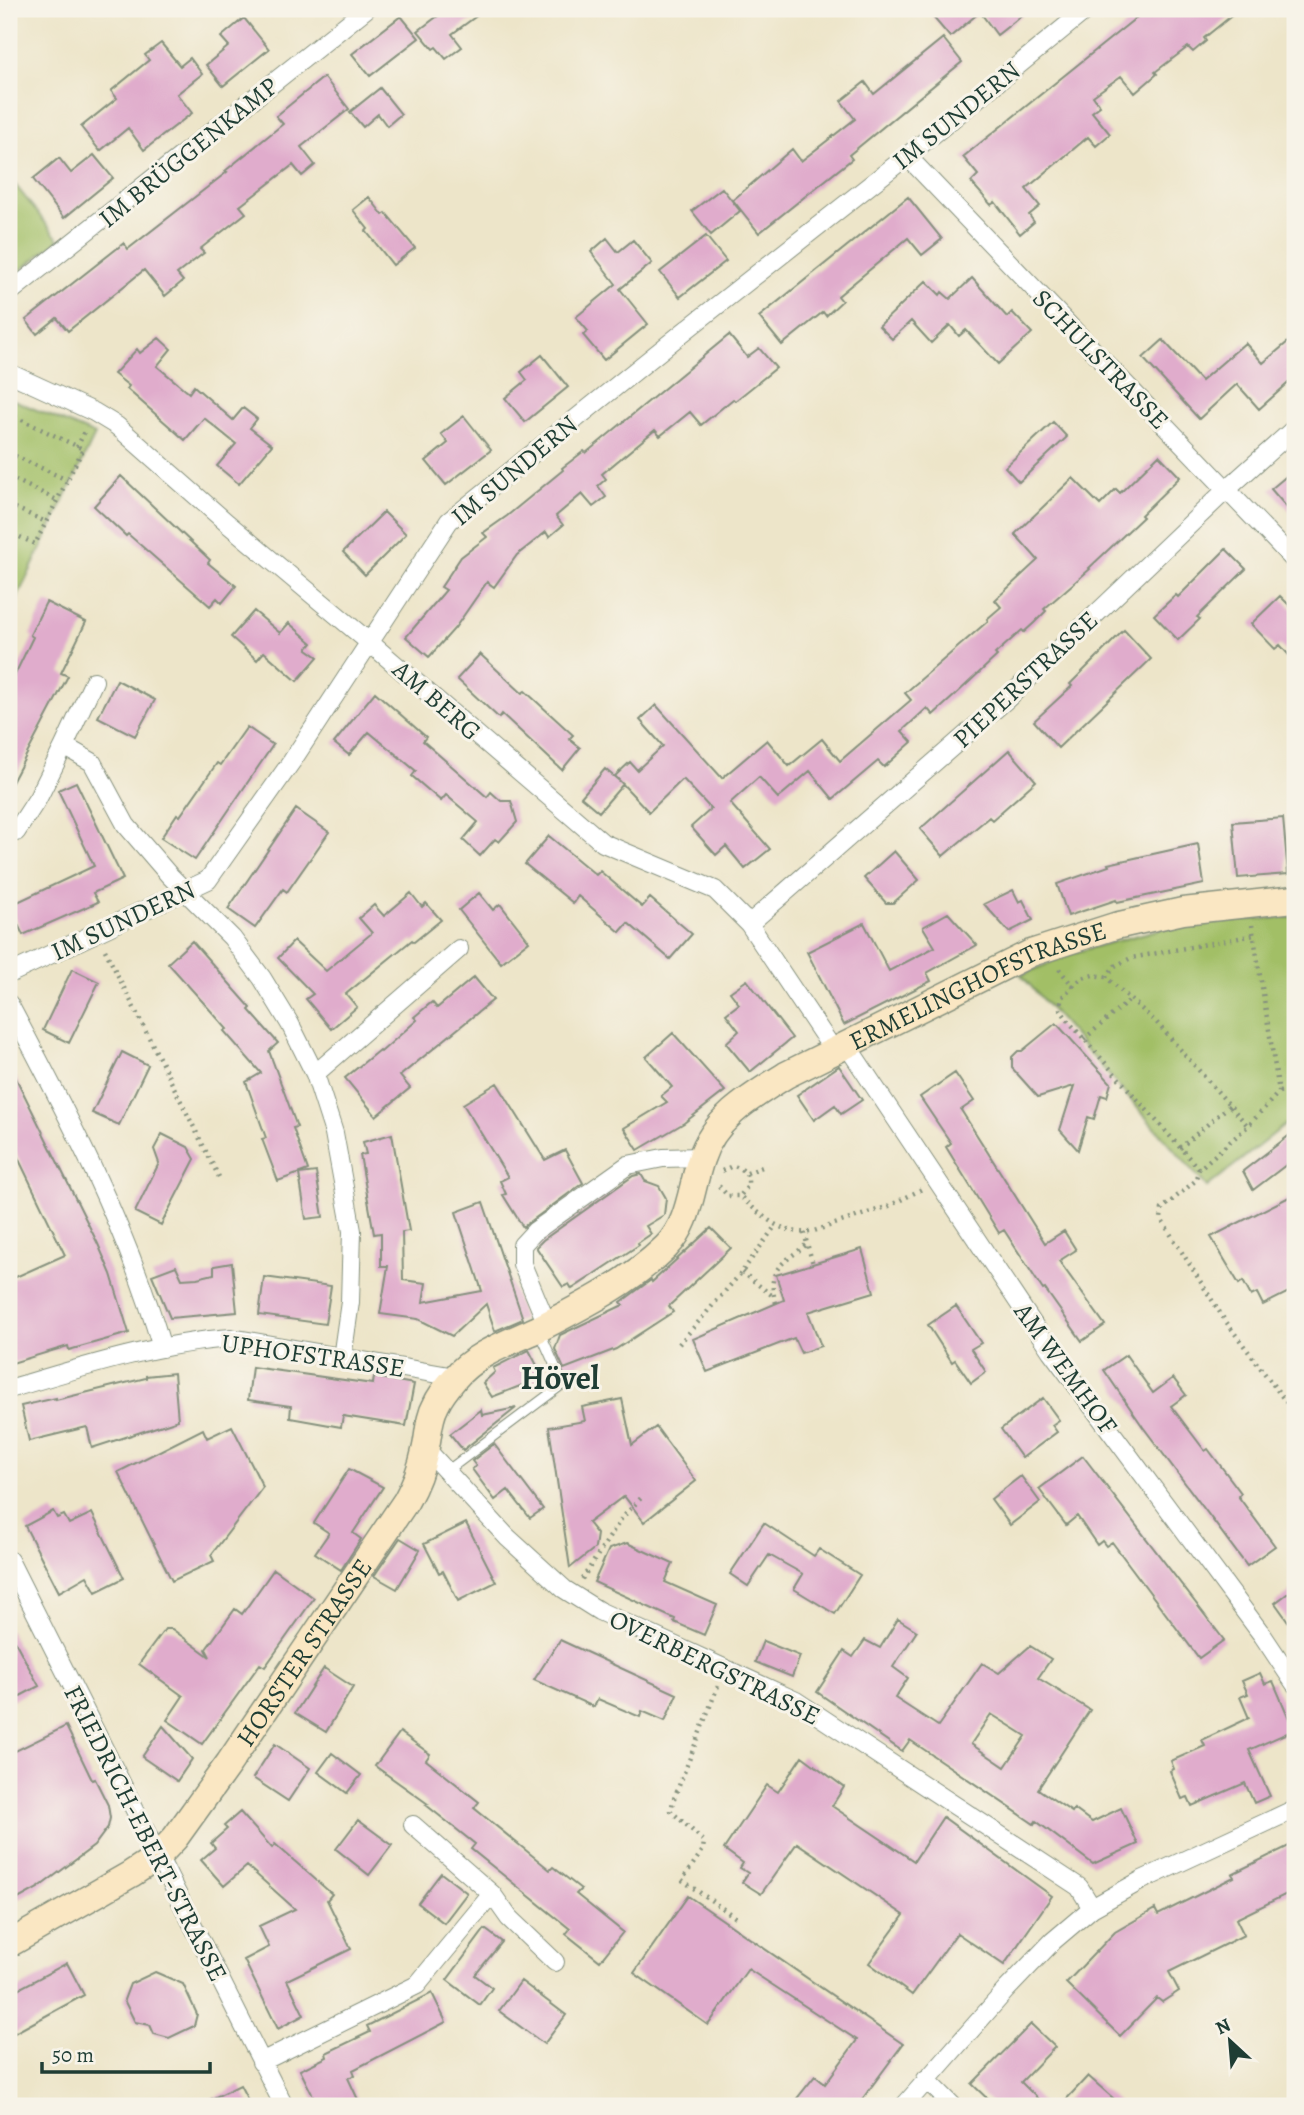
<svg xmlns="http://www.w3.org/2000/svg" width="1304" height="2115" viewBox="0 0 1304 2115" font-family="Alegreya,serif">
<rect width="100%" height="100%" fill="#f7f3e8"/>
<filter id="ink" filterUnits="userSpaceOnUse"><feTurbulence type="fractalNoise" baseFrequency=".0143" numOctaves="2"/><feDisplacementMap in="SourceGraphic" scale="14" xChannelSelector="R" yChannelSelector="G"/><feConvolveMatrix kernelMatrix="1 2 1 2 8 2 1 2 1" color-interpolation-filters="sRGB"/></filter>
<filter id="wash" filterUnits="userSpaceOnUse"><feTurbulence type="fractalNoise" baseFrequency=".00686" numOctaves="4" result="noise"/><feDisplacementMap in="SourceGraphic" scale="28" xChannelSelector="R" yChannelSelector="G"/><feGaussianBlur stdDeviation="1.57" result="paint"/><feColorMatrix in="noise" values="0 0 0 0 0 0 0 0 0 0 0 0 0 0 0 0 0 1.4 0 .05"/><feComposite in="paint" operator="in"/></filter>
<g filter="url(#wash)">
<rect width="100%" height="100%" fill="#ede5c9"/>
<path fill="#a2bf66" stroke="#607e4d" stroke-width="2" d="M9,177L59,240L18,272L9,258Z
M9,398L95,435L9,615Z
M1295,917V1117L1207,1187L1021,975L1076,952L1182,923Z"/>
<g id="blocks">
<path fill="#e0accc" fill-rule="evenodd" d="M447,9H486L452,34L462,47L446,59L436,47L433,49L418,31Z
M941,9H1030L997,35L980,12L950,37L932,16Z
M1147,9H1240L1204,38L1206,41L1193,52L1188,47L1155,72L1157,74L1135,93L1121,76L1093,96L1100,106L1092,112L1110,134L1096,146L1088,137L1026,189L1040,206L1029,215L1034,222L1020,234L995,202L991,205L971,182L978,175L963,157Z
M401,16L419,38L370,76L352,54Z
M244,18L269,49L223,86L206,65L229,46L221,37Z
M943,38L962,62L849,155L852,159L759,233L733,200L792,149L801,161L855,119L841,101L865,82L874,94Z
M161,43L180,66L190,58L202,74L177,94L192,113L144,150L128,128L100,151L81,127L117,98L111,91L149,60L145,55Z
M324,77L349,109L301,147L315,165L302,176L293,165L240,206L246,213L200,249L204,253L177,274L183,281L165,296L144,270L68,331L57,318L37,334L26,320L124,243L128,249L227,172L225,171L283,124L276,116Z
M380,88L401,114L387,126L378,114L363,127L350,112Z
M94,155L113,178L64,218L33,179L59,158L71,173Z
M722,188L740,211L711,235L692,211Z
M369,197L383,215L386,213L415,248L393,265L366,231L368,229L353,210Z
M908,197L942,239L922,255L908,238L838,296L842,301L826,316L823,312L782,345L759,317Z
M706,236L726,261L680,297L660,272Z
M607,238L618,252L633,240L652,263L620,289L648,324L604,360L583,335L588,331L576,317L616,284L591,252Z
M972,278L1007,317L1012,312L1032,333L998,364L966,330L959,336L950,325L931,343L911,321L892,339L879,326L926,281L940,295L942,292L950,299Z
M729,335L747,357L759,348L776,368L735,401L733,399L701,425L690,412L660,436L655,430L602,474L606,479L598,486L606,497L593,507L582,494L556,516L563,525L549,537L546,532L517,555L494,587L487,582L455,628L429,657L406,637L446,590L441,587L461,557L487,537L483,533L507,516L563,470L562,468L584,451L586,453Z
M1295,336V377L1259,409L1237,384L1199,419L1143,358L1163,340L1201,381L1245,343L1263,363Z
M159,338L171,349L157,366L189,393L194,386L233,420L243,408L257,419L250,428L272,445L239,484L217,466L236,444L204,418L185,440L127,389L129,386L114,374L137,349L140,353Z
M542,355L568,387L525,422L505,398L527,380L521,372Z
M464,416L491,450L446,485L426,461L448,443L441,434Z
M1053,422L1067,437L1019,482L1005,467Z
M1159,455L1180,477L1141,515L1143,517L1089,568L1090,569L1044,609L1046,611L1034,623L1024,632L1022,630L995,654L997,656L954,696L933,715L927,708L902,731L912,742L884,767L878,761L833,799L810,771L778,798L759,777L730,803L770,849L745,869L726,846L716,855L691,827L711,809L683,779L649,812L615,776L630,762L637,770L663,746L640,720L656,705L722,778L767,740L789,766L822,739L840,761L911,700L905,693L988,621L987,619L1001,607L995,600L1038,560L1015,534L1073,478L1100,505L1116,489L1120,493Z
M1295,469V517L1271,489Z
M121,476L210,560L208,563L236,586L222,603L217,598L210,606L128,534L126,536L94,506Z
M384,512L406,534L365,575L343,552Z
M1226,549L1246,569L1197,617L1200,619L1178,640L1154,615L1176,595L1178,597Z
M1280,596L1295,611V662L1280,645L1275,649L1251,624Z
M46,602L86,622L61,673L68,676L9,788V687L33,637L30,635Z
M254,611L280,633L289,623L312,643L307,649L318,657L297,681L264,652L257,660L231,637Z
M1124,630L1151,659L1058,748L1034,721L1072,686L1070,684Z
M480,654L522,693L525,691L573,735L569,739L580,748L562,770L502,714L499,718L457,679Z
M117,680L155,700L135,736L98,717Z
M375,692L426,737L423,741L487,797L491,792L501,801H511L517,822L499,842L495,839L480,856L463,840L478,822L446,795L441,801L412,776L416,771L369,732L349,755L334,743Z
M247,727L273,745L195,860L161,838L177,814L180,816L217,763L220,765Z
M1009,750L1036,781L992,820L989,817L943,856L920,829Z
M605,769L623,784L599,812L581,797Z
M76,782L123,879L93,893L98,902L23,935L9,906L94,866L58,790Z
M296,809L329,832L287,892L283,889L255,928L228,909Z
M1283,818L1288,874L1238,878L1233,822Z
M549,836L596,875L600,871L642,907L650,898L692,934L670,959L628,923L620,932L578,896L573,903L525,864Z
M1198,844L1204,884L1117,902L1116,900L1068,916L1057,884L1109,866L1108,864Z
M894,851L919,880L893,903H886L864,878Z
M1013,890L1019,902L1023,900L1033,920L1009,932L984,904Z
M411,893L422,907L426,903L441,920L414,942L412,940L346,994L357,1007L331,1029L306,999L313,994L278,958L294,941L326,971L372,933L359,918L374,905L384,916Z
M479,893L493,910L500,904L529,941L501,963L459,910Z
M948,913L977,945L927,973L931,981L844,1025L807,952L864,923L889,971L935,947L923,927Z
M192,941L251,1008L249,1010L278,1043L269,1051L297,1127L293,1128L308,1170L278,1181L262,1139L266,1138L246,1082L261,1073L224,1031L227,1029L168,963Z
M72,969L99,982L69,1043L43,1030Z
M474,977L493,1000L400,1076L410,1088L376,1116L345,1078L379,1050L381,1052L417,1020L414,1017L432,1002L437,1008Z
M747,980L792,1038L750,1072L726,1043L739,1031L726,1014L739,1004L730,992Z
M1056,1023L1111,1083L1107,1097L1101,1095L1094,1119L1088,1117L1078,1150L1060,1130L1074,1086L1038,1097L1012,1068V1057L1018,1051H1022Z
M673,1033L725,1091L684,1123L638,1150L624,1128L667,1102L661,1096L672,1087L646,1057Z
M122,1052L148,1065L119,1125L92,1113Z
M9,1064L98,1244L111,1274L129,1333L69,1350L68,1346L9,1364V1280L65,1255L9,1139Z
M839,1066L862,1100L841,1114L835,1105L814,1120L797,1095Z
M955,1073L974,1101L961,1110L1045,1243L1064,1231L1076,1250L1059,1261L1105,1325L1082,1341L1045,1289L1043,1290L1004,1230L999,1233L946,1147L951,1143L920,1097Z
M497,1083L545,1160L565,1150L583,1183L523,1227L503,1195L506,1194L500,1181L508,1177L463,1104Z
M1295,1131V1158L1253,1190L1243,1171Z
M162,1134L188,1147L195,1159L161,1225L135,1212L159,1163L154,1149Z
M392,1134L409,1231L402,1232L403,1280L426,1283L423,1302L482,1291L456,1212L483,1202L523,1319L495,1331L486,1304L452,1336L418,1319L380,1314L388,1266H381V1233L374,1234L360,1155L366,1154L363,1142Z
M316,1172L323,1217L306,1219L299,1174Z
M641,1174L645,1181L659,1186L666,1198L664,1215L646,1226L651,1234L638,1243L639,1245L572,1289L569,1284L563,1287L536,1247L543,1240L633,1176Z
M1295,1194V1289L1263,1305L1257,1293L1251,1296L1243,1281L1239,1284L1211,1237Z
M711,1228L731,1248L669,1306L673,1312L616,1349L564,1369L555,1349L560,1335L623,1305L621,1302L651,1280L652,1282Z
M862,1249L874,1292L808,1312L821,1346L801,1353L794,1338L707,1372L693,1339L784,1300L776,1275Z
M232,1263L237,1312L170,1318L152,1275L176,1266L182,1279L197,1278L214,1274V1266Z
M264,1277L331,1286L325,1324L259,1315Z
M956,1306L981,1343L971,1349L986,1372L971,1383L955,1360L952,1362L928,1325Z
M529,1350L543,1377L492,1397L483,1383L495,1372L493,1368Z
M1126,1355L1153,1393L1173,1378L1186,1395L1171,1406L1205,1451L1208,1449L1241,1493L1238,1496L1275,1546L1247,1566L1143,1427L1104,1370Z
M252,1367L373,1384L374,1377L414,1384L406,1426L343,1416L341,1427L290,1418L291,1406L248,1400Z
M174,1373L178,1420L92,1448L87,1427L29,1441L21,1406L56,1398V1400L146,1378V1376Z
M1043,1398L1059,1420L1052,1425L1057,1432L1022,1458L1001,1429Z
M622,1399L632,1445L656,1427L696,1481L644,1522L624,1496L588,1523L597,1534L595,1548L570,1568L549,1427L585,1421L582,1407Z
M516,1408L463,1450L450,1434L481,1410L482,1415Z
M232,1426L263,1487L211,1555L214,1561L172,1581L118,1472L203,1429L207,1438Z
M494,1444L543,1509L530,1518L508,1490L495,1500L472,1469L476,1466L472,1461Z
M1083,1456L1224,1640L1199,1658L1112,1542L1106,1546L1102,1541L1097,1545L1077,1516L1066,1525L1039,1489Z
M349,1469L383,1487L353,1533L361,1539L341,1570L315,1553L329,1533L314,1523Z
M1021,1476L1040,1502L1010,1525L991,1499Z
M53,1511L57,1518L64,1515L69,1524L92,1513L124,1578L96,1592L87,1576L59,1592L25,1526Z
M466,1523L496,1582L458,1601L443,1571L439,1573L424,1544Z
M764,1523L814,1556L819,1549L860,1575L835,1614L794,1589L803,1574L769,1555L748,1586L730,1574Z
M400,1538L420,1550L397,1589L374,1576Z
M627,1543L673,1564L665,1582L717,1605L704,1635L674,1622L675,1619L594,1582L609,1549Z
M274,1569L314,1598L265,1667L260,1664L202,1744L167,1720L183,1696L139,1664L165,1629H172L210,1657L206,1649L235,1609L242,1614Z
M1295,1588V1631L1275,1603Z
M898,1619L917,1631L893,1667L908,1678L895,1698L938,1726L982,1663L999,1673L1030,1646L1051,1659L1038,1678L1090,1710L1038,1789L1072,1812L1074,1809L1092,1822L1121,1808L1138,1844L1093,1864L1036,1821L1034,1824L910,1740L902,1751L817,1692L844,1651L853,1657L865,1640L880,1648ZM991,1714L1026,1736L1005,1767L971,1744Z
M9,1630L39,1686L9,1702Z
M560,1640L677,1694L665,1721L642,1711L640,1717L598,1699L594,1707L534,1680Z
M763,1641L800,1656L792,1677L755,1662Z
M324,1668L353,1687L326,1732L295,1713Z
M1260,1673L1265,1684L1273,1681L1294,1730L1249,1750L1270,1796L1254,1803L1245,1783L1192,1806L1188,1797L1182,1799L1170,1771L1174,1769L1171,1761L1205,1746L1202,1740L1249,1718L1240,1697L1248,1694L1242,1681Z
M66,1726L92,1780L95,1779L108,1805L110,1818L108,1827L94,1846L38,1888L9,1904V1754Z
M163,1726L192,1759L177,1781L142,1757Z
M400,1732L430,1754L426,1760L479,1802L474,1808L550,1870L553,1867L581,1889L576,1894L623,1932L600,1961L566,1934L570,1929L471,1849L475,1844L426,1805L428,1804L375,1766Z
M275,1744L310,1768L288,1801L253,1778Z
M332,1753L361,1775L347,1793L318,1772Z
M802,1756L844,1787L832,1806L914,1861L943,1817L1052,1896L1004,1965L957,1933L912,1995L869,1963L904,1915L797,1843L761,1894L742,1882L748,1873L740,1868L743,1863L724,1849L767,1785L778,1792Z
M240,1812L272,1848L275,1844L332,1894L327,1900L351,1949L287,1980L304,2015L278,2029L244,1960L269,1947L259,1926L295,1909L247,1866L224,1886L201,1860L215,1848L211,1843L227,1829L224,1826Z
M358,1820L392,1845L369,1875L336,1849Z
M1295,1843V1890L1236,1919L1244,1935L1169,1972L1179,1991L1162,2002L1157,1998L1120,2036L1066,1983L1115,1932L1155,1909L1158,1915L1234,1877L1232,1874Z
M441,1873L467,1893L444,1923L418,1903Z
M688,1896L903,2044L857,2106H791L815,2076L825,2084L857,2040L748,1969L708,2025L634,1973Z
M485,1929L502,1942L475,1975L492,1988L480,2005L447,1980Z
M67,1963L84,1995L9,2036V1994Z
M155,1972L183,1984L197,2014L194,2026L169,2038L154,2034L150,2025L135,2022L124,2000L130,1984Z
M521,1981L566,2015L544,2044L499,2011Z
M432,1993L446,2022L353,2070L355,2075L348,2078L361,2106H318L300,2070L327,2057L326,2053L370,2032L367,2026Z
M1031,2024L1055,2047L1021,2082L1045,2106H995L972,2084Z
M1088,2076L1122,2106H1060Z
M240,2085L251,2106H197Z"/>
</g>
</g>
<g filter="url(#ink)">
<use href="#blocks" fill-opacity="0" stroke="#86917e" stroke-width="2"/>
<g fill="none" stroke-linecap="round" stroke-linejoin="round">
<g stroke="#86917e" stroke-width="11">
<path id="lane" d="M447,1471L563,1384L539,1330"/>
</g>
<g stroke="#86917e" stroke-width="20">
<path id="street" d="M907,156L1295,561
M9,293L366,9
M9,373L94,412L117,426L227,523L369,642L603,843L715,890L749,924L834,1051
M64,746L94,681
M16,832L38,798L64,746L92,762L126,825L169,875L232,938L262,978L290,1024L315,1074L334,1133L352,1231L350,1302L342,1358
M749,924L1007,699L1226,490L1295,428
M9,974L208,880L292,761L449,521L686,330L907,156L1087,9
M9,1004C68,1115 127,1227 162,1348
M846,1044L1051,1351L1263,1636L1295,1684
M315,1074L459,949
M547,1324L522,1264V1245L535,1231L628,1165L663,1158L701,1157
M9,1389C79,1368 158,1343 231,1338L455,1377
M426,1449L507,1537L564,1589L599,1611L796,1701L1079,1887L1092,1908
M9,1560L284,2106
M413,1825L492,1894L509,1918L555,1962
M261,2062L417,1985L492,1894
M926,2079L953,2106
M904,2106L1006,1990L1053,1941L1092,1908L1142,1880L1295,1809"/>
</g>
<g stroke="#86917e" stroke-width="29">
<g id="secondary">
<path id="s1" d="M9,1944L131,1874L157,1857L175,1838L229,1763L406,1501C415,1485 421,1470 425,1451C429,1436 428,1419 436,1405C440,1396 448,1386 454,1379C474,1354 508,1343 536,1330C581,1307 629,1283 666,1247C690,1223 690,1191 701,1159C714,1118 751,1097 786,1075L1031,953L1115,926L1183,911L1295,899"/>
</g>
</g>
<path stroke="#86917e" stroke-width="4.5" stroke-dasharray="2 5" stroke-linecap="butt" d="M9,414L83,449L35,544L9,532
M77,447L86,429
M9,453L67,480
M9,477L57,500
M9,505L46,522
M1252,925L1279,1092L1248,1126L1199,1169L1195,1181L1162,1209L1161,1219L1224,1319L1295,1414
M105,950L221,1181
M1059,969L1073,986L1062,997L1060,1009L1070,1023L1199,1169
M1106,977L1115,966L1131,958L1255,935
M1073,986L1082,978L1093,975L1106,977L1156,1022L1248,1126
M1084,1039L1131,999
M1279,1092L1295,1088
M1180,1148L1230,1105
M722,1171L732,1166C744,1168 749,1174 748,1186L740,1196
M747,1173L765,1166
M719,1186L728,1196H740C761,1215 780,1235 811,1232L889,1206L922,1189
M804,1233L813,1264
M742,1272L774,1297
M776,1303C765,1268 783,1264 807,1244
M679,1344L742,1272L776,1225
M582,1579L622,1518L641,1498
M718,1686L673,1801L671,1811L704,1841L703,1850L682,1880L739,1920
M476,2106L481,2103L492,2106"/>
<use href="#lane" stroke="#fff" stroke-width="9"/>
<use href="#street" stroke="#fff" stroke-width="18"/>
<use href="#secondary" stroke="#fae7c3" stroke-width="26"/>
</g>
</g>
<g text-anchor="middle" stroke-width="6" stroke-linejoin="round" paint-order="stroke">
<g font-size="26" fill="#1f3d34" stroke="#f7f3e8">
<text transform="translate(956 115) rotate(-39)" y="9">IM SUNDERN</text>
<text transform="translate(188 152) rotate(-39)" y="9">IM BRÜGGENKAMP</text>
<text transform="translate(1101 359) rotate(46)" y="9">SCHULSTRASSE</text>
<text transform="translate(514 470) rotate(-40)" y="9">IM SUNDERN</text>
<text transform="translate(1025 679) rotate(-43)" y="9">PIEPERSTRASSE</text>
<text transform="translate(437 700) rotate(41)" y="9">AM BERG</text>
<text transform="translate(123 920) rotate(-25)" y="9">IM SUNDERN</text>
<text dy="9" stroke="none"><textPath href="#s1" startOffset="1421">ERMELINGHOFSTRASSE</textPath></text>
<text transform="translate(313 1355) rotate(8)" y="9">UPHOFSTRASSE</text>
<text transform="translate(1066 1368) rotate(54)" y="9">AM WEMHOF</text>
<text dy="9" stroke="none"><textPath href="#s1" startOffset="424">HORSTER STRASSE</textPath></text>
<text transform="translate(715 1667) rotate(26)" y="9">OVERBERGSTRASSE</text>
<text transform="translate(146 1833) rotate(63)" y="9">FRIEDRICH-EBERT-STRASSE</text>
</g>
<g font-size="33" font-weight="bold" fill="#1f3d34" stroke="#f7f3e8">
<text x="560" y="1389">Hövel</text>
</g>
</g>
<rect width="1304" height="2115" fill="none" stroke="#f7f3e8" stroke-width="35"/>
<g transform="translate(1230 2041) rotate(334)" stroke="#f7f3e8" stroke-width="5" paint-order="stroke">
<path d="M0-5L12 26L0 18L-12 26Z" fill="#1f3d34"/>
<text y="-10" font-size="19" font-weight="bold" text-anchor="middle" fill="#1f3d34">N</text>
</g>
<path d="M42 2062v10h168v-10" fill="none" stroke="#1f3d34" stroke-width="3.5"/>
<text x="52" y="2062" font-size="21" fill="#1f3d34" stroke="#f7f3e8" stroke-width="5" paint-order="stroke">50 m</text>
</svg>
